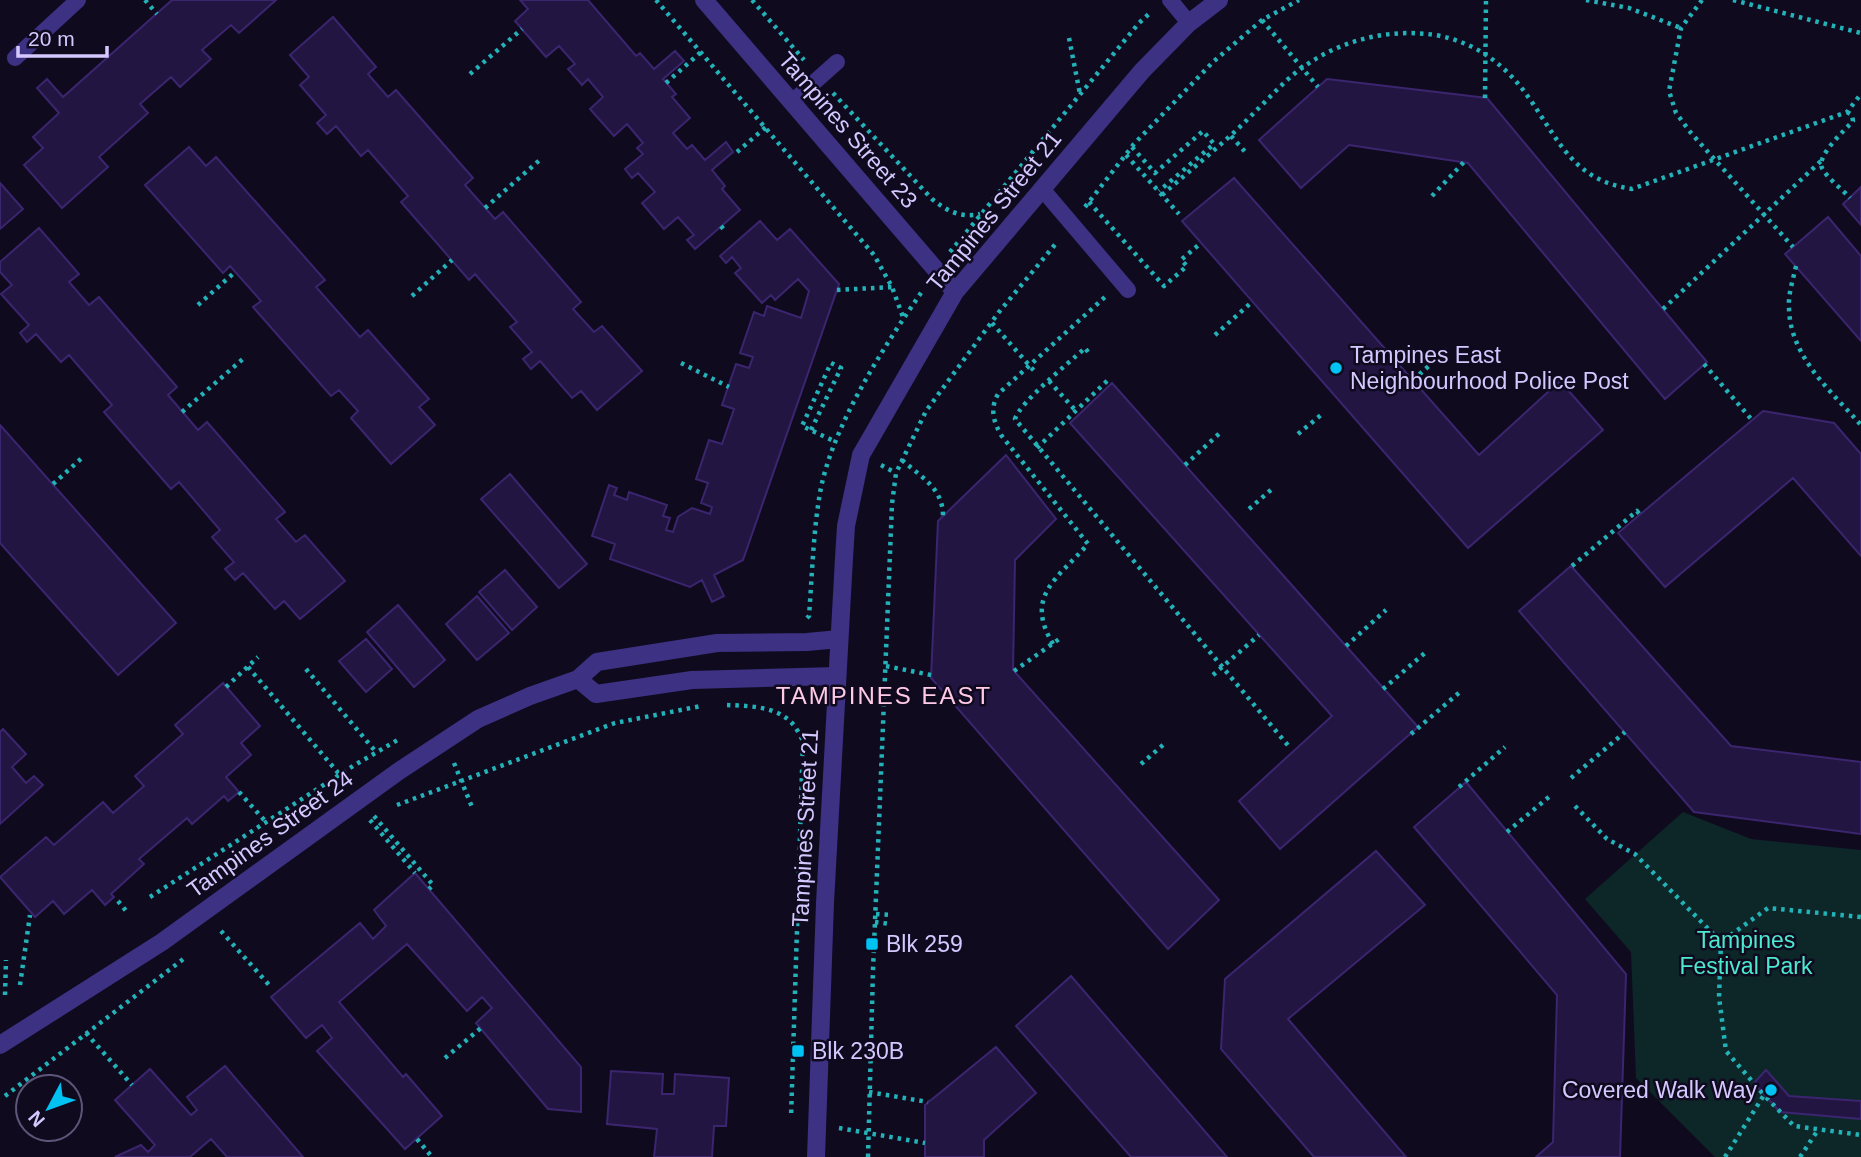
<svg xmlns="http://www.w3.org/2000/svg" width="1861" height="1157" viewBox="0 0 1861 1157" font-family="Helvetica,sans-serif">
<rect width="100%" height="100%" fill="#100a1f"/>
<path fill="#0d2729" d="M1683,812L1751,839L1861,850V1157H1715L1636,1078L1631,952L1585,899Z"/>
<path fill="#221541" stroke="#3b256f" stroke-width="2" d="M172,0H276L239,33L231,25L202,50L211,59L180,87L171,77L140,104L148,113L99,157L108,167L62,208L24,165L43,148L33,137L59,113L37,88L47,79L63,97Z
M520,0H588L636,56L640,53L654,69L675,51L684,61L663,79L676,94L672,97L690,118L673,133L687,149L692,145L705,160L726,142L733,152L712,170L725,186L722,189L740,210L695,249L687,240L694,235L678,217L664,229L642,203L655,192L638,173L632,178L625,169L643,154L637,148L643,143L627,124L614,136L590,109L603,97L588,79L582,85L568,69L575,64L559,46L546,57L515,21L528,9Z
M333,17L376,67L368,74L388,97L396,90L473,178L465,185L495,219L503,212L581,302L573,309L594,332L602,326L642,371L597,410L581,391L572,398L540,361L531,369L523,359L532,352L510,327L517,322L475,274L469,280L401,202L408,196L368,150L361,156L336,126L327,134L317,123L326,115L300,85L309,77L290,55Z
M1327,79L1487,98L1707,362L1665,399L1468,163L1349,145L1301,188L1259,140Z
M189,147L206,166L216,157L325,280L316,287L360,337L368,330L429,399L419,407L435,425L391,464L351,418L358,411L339,390L331,396L253,307L261,301L230,266L223,273L145,185Z
M1234,178L1479,455L1560,381L1603,430L1468,548L1182,221Z
M0,183L23,209L0,229Z
M1861,187V225L1843,204Z
M1828,217L1861,256V341L1785,254Z
M760,221L777,240L790,229L839,284L743,560L714,575L724,596L712,602L702,580L690,587L610,559L615,544L592,536L609,485L617,488L614,495L627,500L629,492L667,505L663,516L670,518L666,530L673,532L678,517L692,508L710,514L712,507L701,503L708,483L696,479L709,440L722,444L734,409L722,405L736,364L749,368L753,357L740,353L754,312L764,316L767,306L801,318L809,291L798,279L775,300L771,295L762,303L735,273L741,268L732,257L726,263L720,256Z
M39,228L79,274L69,282L89,305L99,297L177,387L168,395L198,430L207,422L285,512L276,519L296,542L305,535L345,581L300,619L284,601L275,609L243,573L235,580L225,569L234,562L212,537L220,530L179,482L171,489L104,412L112,405L69,355L61,362L36,334L27,342L20,333L29,325L1,294L12,285L0,272V262Z
M1112,383L1418,727L1280,849L1239,801L1332,716L1070,423Z
M1763,411L1834,423L1861,454V556L1793,478L1665,587L1618,533Z
M0,425L176,623L118,675L0,543Z
M1006,455L1056,519L1015,560L1013,670L1219,900L1168,949L931,678L938,521Z
M510,474L587,564L559,588L481,499Z
M1571,566L1731,746L1861,762V834L1694,812L1519,611Z
M505,570L537,607L512,630L479,592Z
M477,596L509,633L477,660L446,624Z
M398,605L445,660L414,687L367,632Z
M366,639L392,669L366,692L339,661Z
M223,683L260,726L241,743L251,755L226,777L239,792L228,801L224,796L192,824L187,818L139,859L144,864L111,894L114,897L105,905L92,890L64,914L53,901L35,917L0,877L46,837L54,845L103,802L113,813L144,786L135,776L183,734L175,725Z
M3,729L26,754L12,767L26,783L34,776L43,785L0,824V732Z
M1466,782L1626,974L1620,1157H1536L1553,1142L1557,995L1414,827Z
M1376,851L1425,905L1288,1019L1406,1157H1314L1221,1049L1225,979Z
M415,873L581,1067V1112L548,1109L476,1023L492,1008L482,997L467,1011L407,944L339,1002L403,1077L406,1074L442,1116L405,1149L317,1051L332,1038L322,1025L306,1038L271,997L360,923L373,939L386,926L374,910Z
M1071,976L1227,1157H1131L1016,1026Z
M996,1047L1036,1093L984,1140V1157H925V1105Z
M225,1066L303,1157H227L211,1139L190,1157H115L141,1145L148,1152L155,1145L115,1100L150,1069L191,1115L197,1110L187,1097Z
M1766,1070L1789,1096L1861,1101V1119L1780,1112L1754,1083Z
M611,1071L663,1074L662,1094H674L675,1074L729,1078L726,1126H714L712,1157H654L657,1129L607,1124Z"/>
<g fill="none" stroke-linecap="round" stroke-linejoin="round">
<path stroke="#23b2b8" stroke-width="4.5" stroke-dasharray="3.5 5" stroke-linecap="butt" d="M145,0L157,14
M656,0L874,255L892,287L903,317
M752,0L804,60
M1586,0L1629,8L1681,28
M1702,0L1681,28L1669,91L1676,113L1691,133L1793,247
M1733,0L1861,33
M1262,20L1318,87
M1069,38L1080,94
M470,74L522,29
M666,83L701,52
M833,93L932,199C947,211 960,218 980,214
M1485,98L1486,0
M1847,112L1852,115L1853,121C1845,130 1816,156 1822,168C1827,178 1842,189 1850,198
M1231,136L1248,155
M1132,147L1155,173L1203,131L1214,144L1159,191
M737,152L766,127
M1126,155L1179,214
M1162,195C1185,175 1208,156 1230,136C1250,118 1268,98 1287,80C1327,44 1382,27 1435,35C1476,42 1506,65 1529,98C1560,142 1573,180 1632,189L1847,112L1861,94
M1432,196L1464,162
M1089,202L1164,286L1187,266L1181,260L1201,243
M1085,207L1134,144L1213,62L1262,20L1299,0
M485,208L542,158
M721,226L725,231
M950,252L1139,23L1151,12
M1796,266C1793,280 1788,294 1789,308C1790,357 1831,391 1861,425
M837,290L892,287
M412,296L452,260
M198,305L235,272
M1663,309L1821,161
M992,323L1036,373
M1215,335L1253,301
M1088,352L1085,348C1069,363 1020,402 1015,419L1291,749
M681,363L729,387
M1704,364L1752,420
M1413,380L1449,348
M1049,381L1076,411
M182,412L244,358
M811,430L841,368L831,363L802,426L836,442
M1298,434L1321,415
M1037,448L1109,379
M902,460C921,477 943,488 943,516
M881,465L896,473
M1185,465L1221,432
M53,484L83,457
M1249,509L1272,489
M1572,566L1637,511L1640,515
M807,618L809,616C812,577 813,537 819,499C829,430 883,348 923,290
M1053,644C1024,596 1057,579 1088,544L1001,435C993,421 990,408 998,394L1105,297
M1346,646L1386,610
M886,666L931,675
M248,667L340,775
M306,669L376,752
M1014,671L1062,637
M1213,675L1259,635
M226,687L258,657
M1383,689L1426,652
M727,705C748,706 775,706 791,722C796,727 800,735 803,741L791,1118
M1411,734L1460,692
M454,763L472,807
M1141,764L1163,745
M1571,778L1625,732
M1459,787L1505,747
M239,792L266,822
M397,805L615,723L701,706
M1575,806L1607,839L1635,854L1721,942L1768,908L1861,917
M374,816L433,885L429,889
M370,820L415,873
M1507,832L1550,796
M150,897L353,766L401,738
M118,901L127,912
M876,914L892,915
M875,922L890,924
M221,931L270,986
M1721,942L1719,997L1726,1051L1764,1095
M20,985L30,915
M5,995L6,960
M86,1033L132,1085
M445,1058L481,1028
M869,1092L928,1102
M5,1096L186,957
M839,1128L925,1143
M417,1139L432,1157
M868,1157L873,970L892,504L896,473L926,411L999,312L1058,241
M1725,1157L1764,1095L1794,1126L1861,1135
M1800,1157L1818,1130"/>
<path stroke="#3c3182" stroke-width="16" d="M1170,0L1189,23
M15,58L78,0
M792,102L837,62
M1043,190L1128,290"/>
<path stroke="#3c3182" stroke-width="18" d="M704,0L955,292
M578,679L596,694L692,680L836,676
M0,1045L162,942L399,771L478,719L530,696L578,679L597,662L717,643L807,642L839,639
M816,1157L825,903L844,558L846,526L861,455L955,292L1142,71L1189,23L1219,0"/>
</g>
<g fill="#00c2f3" stroke="#100a1f" stroke-width="2.5">
<circle cx="1336" cy="368" r="7"/>
<rect x="865" y="937" width="14" height="14" rx="3.5"/>
<rect x="791" y="1044" width="14" height="14" rx="3.5"/>
<circle cx="1771" cy="1090" r="7"/>
</g>
<g text-anchor="middle" stroke-width="5" stroke-linejoin="round" paint-order="stroke">
<g font-size="23" fill="#d4c8ff" stroke="#100a1f">
<text transform="translate(848 130) rotate(49)" y="8">Tampines Street 23</text>
<text transform="translate(994 211) rotate(-51)" y="8">Tampines Street 21</text>
<text transform="translate(805 828) rotate(-87)" y="8">Tampines Street 21</text>
<text transform="translate(270 834) rotate(-36)" y="8">Tampines Street 24</text>
</g>
<g font-size="23" fill="#d4c8ff" stroke="#100a1f" text-anchor="start">
<text x="1350" y="363">Tampines East<tspan x="1350" dy="26">Neighbourhood Police Post</tspan></text>
<text x="886" y="952">Blk 259</text>
<text x="812" y="1059">Blk 230B</text>
<text x="1757" y="1098" text-anchor="end">Covered Walk Way</text>
</g>
<g font-size="23" fill="#4be9d1" stroke="#100a1f">
<text x="1746" y="948">Tampines<tspan x="1746" dy="26">Festival Park</tspan></text>
</g>
<g font-size="24" letter-spacing="2" fill="#ffcae6" stroke="#100a1f">
<text x="884" y="704">TAMPINES EAST</text>
</g>
</g>
<g transform="translate(49 1108) rotate(229)"><circle r="33" fill="#100a1f" stroke="#5e5679" stroke-width="2"/>
<path d="M0-5L12 26L0 18L-12 26Z" fill="#00c2f3"/>
<text y="-10" font-size="19" font-weight="bold" text-anchor="middle" fill="#d4c8ff">N</text>
</g>
<path d="M18 46v10h89v-10" fill="none" stroke="#d4c8ff" stroke-width="3.5"/>
<text x="28" y="46" font-size="21" fill="#d4c8ff" stroke="#100a1f" stroke-width="5" paint-order="stroke">20 m</text>
</svg>
